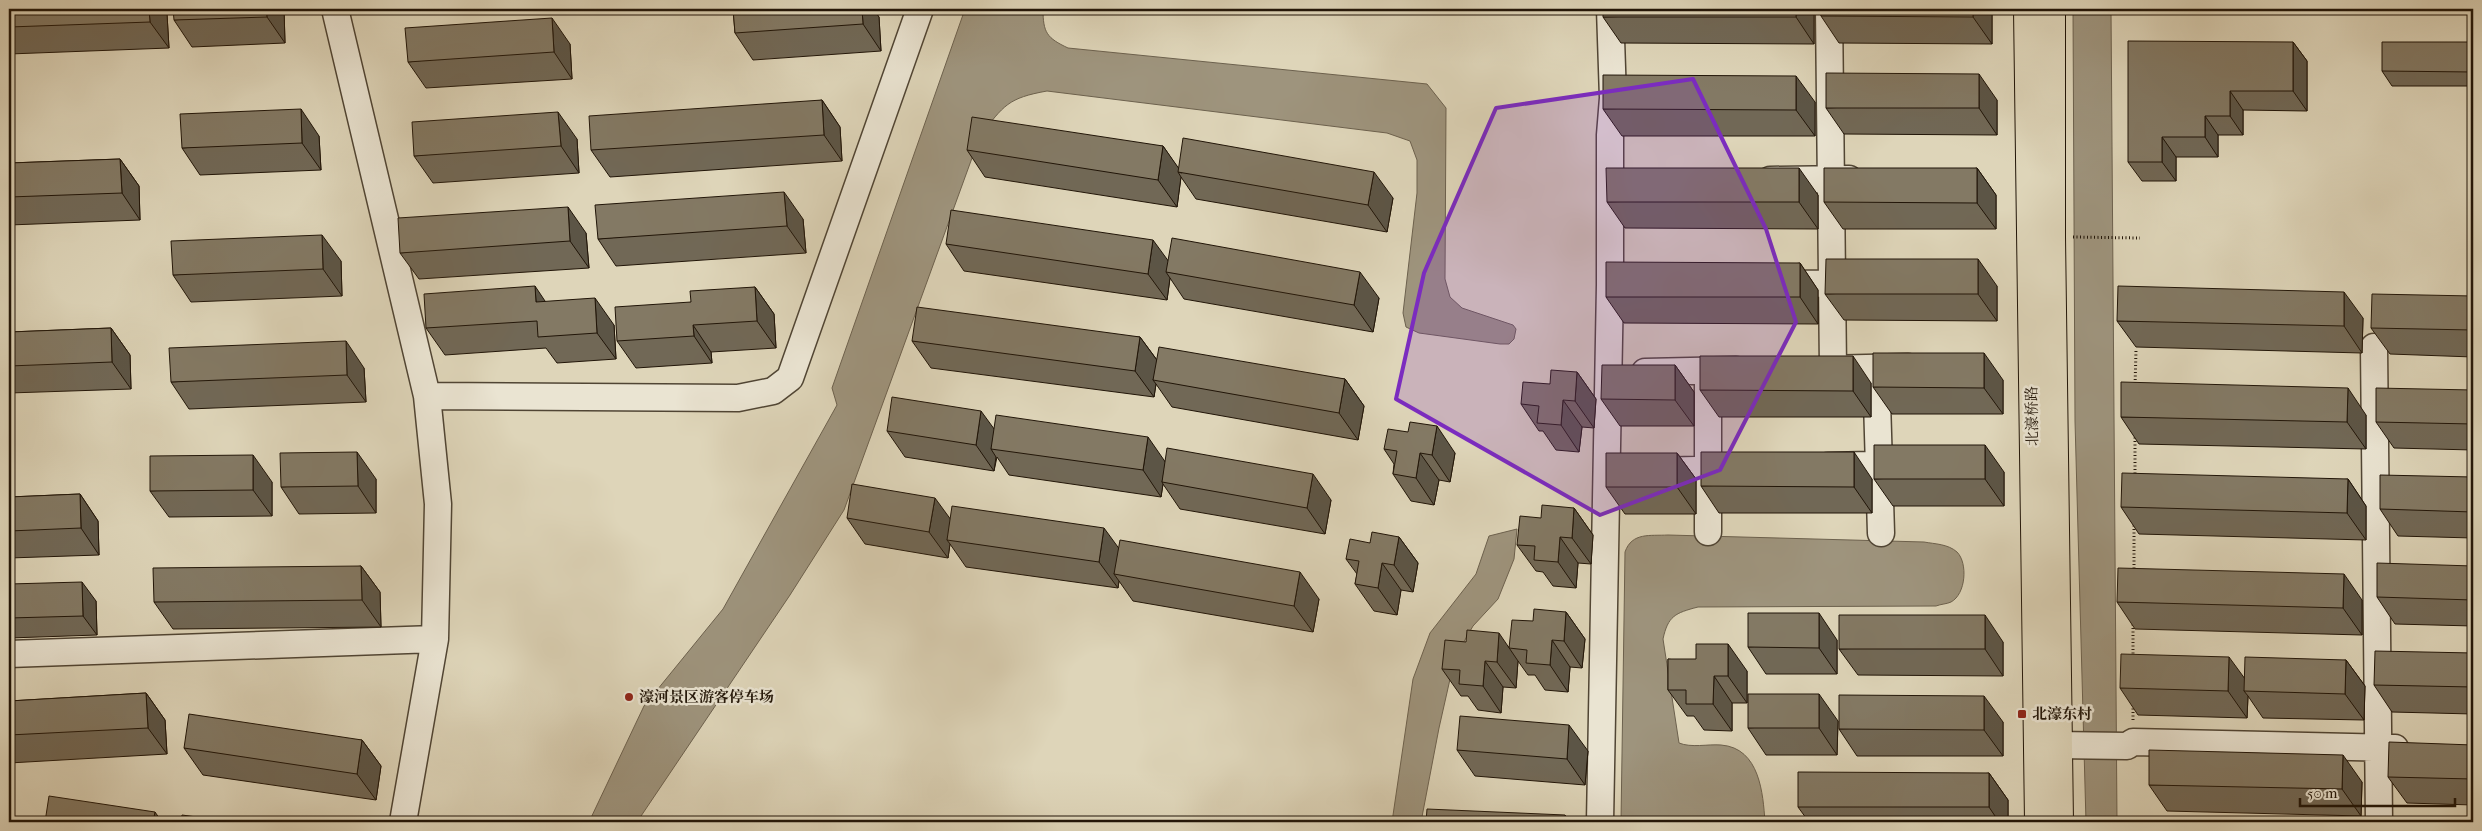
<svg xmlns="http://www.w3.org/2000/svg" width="2482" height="831" viewBox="0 0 2482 831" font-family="'IM FELL French Canon','Noto Serif SC',serif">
<rect width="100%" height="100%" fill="#ded5b9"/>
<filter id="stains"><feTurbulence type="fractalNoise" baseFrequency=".004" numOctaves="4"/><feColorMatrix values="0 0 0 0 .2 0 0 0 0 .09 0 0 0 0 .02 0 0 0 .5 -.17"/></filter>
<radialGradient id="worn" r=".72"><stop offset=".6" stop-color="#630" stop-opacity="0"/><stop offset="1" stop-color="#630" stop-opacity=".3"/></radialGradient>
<path fill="#9e947d" stroke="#6c614e" d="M965,9H1043C1043,33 1047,38 1068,48L1427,84L1446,108L1445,279L1450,297L1462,308L1513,325L1516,329L1514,339L1509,344H1500L1419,333L1406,327L1403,313L1417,193V160L1410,141L1387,133L1047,91C1008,98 1004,105 980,136L844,510L790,595L637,822H589L644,706L723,609L837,405L832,388Z
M2073,9H2111L2117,822H2086L2075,421Z
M1517,529L1514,559L1498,599L1473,626L1455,657L1439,728L1421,822H1392L1413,679L1430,633L1476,574L1489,536Z
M1668,535L1924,542C1935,544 1948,544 1957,552C1968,563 1966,594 1951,602C1947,604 1941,604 1936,606L1698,607C1675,613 1668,616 1663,639L1679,743C1691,748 1708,744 1721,745C1760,748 1763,794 1765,822H1621L1625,552C1632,532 1650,536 1668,535Z"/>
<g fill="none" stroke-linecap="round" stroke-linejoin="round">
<g stroke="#504534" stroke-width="29">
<path id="minor" d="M335,9L427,396L438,504L435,639L403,822
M1829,9L1833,369
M1770,180L1849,179
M1779,284L1862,283
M2374,347L2379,822
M1876,368L1881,533
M1825,369L1908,367
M1708,371V532
M1645,372L1736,370
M427,396L738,398L773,391L790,378L920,9
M1828,466L1909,464
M1653,471L1737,469
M9,654L435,639
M2056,745L2127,746L2133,742L2395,748
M1600,822L1610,285V135L1613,98L1610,9"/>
</g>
<g stroke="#211508" stroke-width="30">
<path id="major" d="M2028,9L2039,822
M2051,9V237L2059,822"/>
</g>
<path stroke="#211508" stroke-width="3" stroke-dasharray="1 2.5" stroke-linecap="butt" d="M2073,237L2140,238
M2135,387L2136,350
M2135,477V433
M2134,572V523
M2133,657V623
M2133,720V703"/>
<use href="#minor" stroke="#eae4d2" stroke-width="26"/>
<use href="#major" stroke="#ded5b9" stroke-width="28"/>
</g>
<path fill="#716856" stroke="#211508" d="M9,9L167,14L169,48L9,54Z
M284,9L285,43L192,47L174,20Z
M733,9H873L879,17L881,51L753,60L735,33Z
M1821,9H1992V44L1839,43L1821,16Z
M1814,10V44L1621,43L1603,17Z
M2293,42L2307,61V111L2243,110V135H2218V157H2176V181H2142L2128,162Z
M2473,42V86H2392L2382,71Z
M570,44L572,79L426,88L408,62Z
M822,100L840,127L842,161L610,177L591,150Z
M1997,100V135L1844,134L1826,108Z
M1815,102V136H1622L1603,109Z
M319,136L321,170L200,175L182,148Z
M577,139L579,173L433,183L414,156Z
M1163,146L1178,168L1393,198L1387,232L1196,199L1181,177L1177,207L985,177L967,150Z
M120,159L139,186L140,220L9,225V163Z
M1977,168L1996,195V229H1843L1824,202Z
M1818,195V229L1625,228L1607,202Z
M803,219L806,253L616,266L598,239Z
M586,233L589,268L419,279L400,253Z
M946,244L1168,261L1379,298L1373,332L1184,299L1170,278L1167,300L964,271Z
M341,261L342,296L191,302L173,275Z
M1800,263L1818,290V324L1624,323L1606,297Z
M1997,286V321L1844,320L1825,294Z
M755,287L774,314L776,348L711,352L712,363L636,368L617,341L691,302Z
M2473,296V357L2390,354L2371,328Z
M545,302L614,325L616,359L557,363L546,348L445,355L426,328Z
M2363,318L2362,353L2136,347L2117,321Z
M111,328L130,355L131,389L9,393V332Z
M1140,337L1157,360L1345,379L1364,406L1358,440L1172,407L1156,384L1154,397L931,368L912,341Z
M1675,365L1694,392V426H1620L1601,399Z
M364,368L366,402L189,409L171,382Z
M1577,372L1596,399L1594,428L1582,427L1579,452L1556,450L1543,431H1539L1521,404L1550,384Z
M2003,380V414H1892L1873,387Z
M1871,383V417H1719L1700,390Z
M2473,390V450L2394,448L2376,422Z
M2366,415V449L2139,444L2121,417Z
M994,429L1165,462L1331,500L1325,534L1180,509L1163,484L1161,497L1009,475L997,457L994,471L905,457L887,431Z
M1384,449L1455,453L1450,482L1439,480L1434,505L1411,501L1393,474L1394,464Z
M1677,453L1696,479V514H1625L1606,487Z
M2004,472V506H1893L1874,479Z
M2473,477V538L2398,536L2380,509Z
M376,479V513L299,514L281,487Z
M1872,479V513H1719L1701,486Z
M2348,479L2366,506V540L2139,534L2121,507Z
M272,482V516L169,517L150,491Z
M80,494L98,521L99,555L9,558V497Z
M1574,508L1593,535L1591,564L1578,563L1576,588L1553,586L1543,572L1536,571L1517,545L1541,518Z
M847,518L950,520L1118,549L1319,599L1313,632L1133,601L1119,581L1118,588L966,567L950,544L948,558L865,544Z
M1399,537L1418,563L1413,592L1401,590L1397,615L1374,611L1355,584L1357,574L1346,559L1370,543Z
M361,566L380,592L381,627L173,629L154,602Z
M2473,566V626L2395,624L2377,597Z
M9,584L96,601L97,635L9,638Z
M2362,600V635L2135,629L2117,602Z
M1566,612L1585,639L1582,668L1570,667L1568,692L1545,690L1535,675H1528L1518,661L1516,688L1503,687L1501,713L1478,710L1468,696H1461L1442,669L1466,642L1509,647L1533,621Z
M1837,640V674H1766L1748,647Z
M2003,642V676L1858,675L1839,649Z
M2473,653V714L2392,712L2374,685Z
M1668,659L1747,671V703H1732V731L1704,730L1694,716H1687L1668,690Z
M2346,660L2365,686L2364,720L2263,718L2248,696L2247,718L2138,715L2120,688L2245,678Z
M146,693L165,720L167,754L9,763V701Z
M1838,721L1837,755H1766L1748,728Z
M2003,722V756H1857L1839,729Z
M362,740L381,766L376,800L203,775L184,748Z
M2473,745V805L2407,803L2388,777Z
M1457,750L1588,751L1585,785L1475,776Z
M1989,773L2008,800V822H1809L1798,807Z
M2362,782L2361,816L2167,811L2149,785Z"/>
<path fill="#5c5546" stroke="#211508" d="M149,9H163L167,14L169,48L150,22Z
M266,9H284L285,43L267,17Z
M862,9H873L879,17L881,51L863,24Z
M1796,9H1814V44L1796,17Z
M1973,9H1992V44L1973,17Z
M552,18L570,44L572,79L554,52Z
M2293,42L2307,61V111L2293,91Z
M1979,74L1997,100V135L1979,108Z
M1796,76L1815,102V136L1796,110Z
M2230,91L2243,110V135L2230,116Z
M822,100L840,127L842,161L824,135Z
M301,109L319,136L321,170L302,143Z
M558,112L577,139L579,173L561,146Z
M2205,116L2218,135V157L2205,137Z
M2162,137L2176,157V181L2162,162Z
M1163,146L1182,173L1178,172L1181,177L1177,207L1158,180Z
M120,159L139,186L140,220L122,193Z
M1799,168L1818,195V229L1799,202Z
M1977,168L1996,195V229L1977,203Z
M1374,172L1393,198L1387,232L1368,205Z
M784,192L803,219L806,253L787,226Z
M568,207L586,233L589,268L570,241Z
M322,235L341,261L342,296L323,269Z
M1153,240L1172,266L1166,272L1170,278L1167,300L1148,274Z
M1978,259L1997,286V321L1978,294Z
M1800,263L1818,290V324L1800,297Z
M1360,272L1379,298L1373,332L1354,305Z
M535,286L553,313L536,302Z
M755,287L774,314L776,348L757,321Z
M2344,292L2363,318L2362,353L2344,326Z
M595,298L614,325L616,359L597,333Z
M693,325L711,352L712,363L694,336Z
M111,328L130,355L131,389L112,362Z
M1140,337L1159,363L1153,380L1156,384L1154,397L1135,371Z
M346,341L364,368L366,402L347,375Z
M1984,353L2003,380V414L1984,388Z
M1853,356L1871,383V417L1853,391Z
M1675,365L1694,392V426L1675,400Z
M1577,372L1596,399L1594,428L1575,401Z
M1345,379L1364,406L1358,440L1339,413Z
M2348,388L2366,415V449L2347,422Z
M1563,400L1582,427L1579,452L1561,425Z
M981,411L1000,437L991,449L996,457L994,471L976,445Z
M1437,426L1455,453L1450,482L1432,455Z
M1148,437L1166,463L1162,482L1163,484L1161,497L1143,470Z
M1985,445L2004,472V506L1985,479Z
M357,452L376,479V513L358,486Z
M1854,452L1872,479V513L1854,487Z
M1420,453L1439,480L1434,505L1416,478Z
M1677,453L1696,479V514L1677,487Z
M253,455L272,482V516L253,490Z
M1313,474L1331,500L1325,534L1307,508Z
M2348,479L2366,506V540L2347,513Z
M80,494L98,521L99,555L81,528Z
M935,498L954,524L947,540L950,544L948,558L929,532Z
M1574,508L1593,535L1591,564L1572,538Z
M1104,528L1123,554L1114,574L1119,581L1118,588L1099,562Z
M1399,537L1418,563L1413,592L1394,565Z
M1560,537L1578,563L1576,588L1558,562Z
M1382,563L1401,590L1397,615L1378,588Z
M361,566L380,592L381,627L362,600Z
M1300,572L1319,599L1313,632L1294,606Z
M2344,574L2362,600V635L2343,608Z
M82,582L96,601L97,635L83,616Z
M1566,612L1585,639L1582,668L1564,641Z
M1819,613L1837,640V674L1819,648Z
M1985,615L2003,642V676L1985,649Z
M1499,633L1518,661L1516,688L1497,662Z
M1552,640L1570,667L1568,692L1550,665Z
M1728,644L1747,671V703L1728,676Z
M2229,657L2248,683L2244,691L2248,696L2247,718L2228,691Z
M2346,660L2365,686L2364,720L2345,694Z
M1485,661L1503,687L1501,713L1483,686Z
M1714,676L1732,703V731L1713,704Z
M146,693L165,720L167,754L148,728Z
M1819,694L1838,721L1837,755L1819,728Z
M1984,696L2003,722V756L1984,730Z
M1569,725L1588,751L1585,785L1567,759Z
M362,740L381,766L376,800L357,774Z
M2343,755L2362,782L2361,816L2342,789Z
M1989,773L2008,800V822H1999L1989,807Z
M155,812L162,822H153Z
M1565,815L1570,822H1565Z"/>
<path fill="#837964" stroke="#211508" d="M9,9H149L150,22L9,27Z
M173,9H266L267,17L174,20Z
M733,9H862L863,24L735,33Z
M1603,9H1796V17H1603Z
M1821,9H1973V17L1821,16Z
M552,18L554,52L408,62L405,28Z
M2128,41L2293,42V91H2230V116H2205V137H2162V162H2128Z
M2382,42H2473V72L2382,71Z
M1826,73L1979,74V108H1826Z
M1603,75L1796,76V110L1603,109Z
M822,100L824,135L591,150L589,116Z
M301,109L302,143L182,148L180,114Z
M558,112L561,146L414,156L412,122Z
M972,117L1163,146L1158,180L967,150Z
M1183,138L1374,172L1368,205L1178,172Z
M120,159L122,193L9,197V163Z
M1606,168H1799V202H1607Z
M1824,168H1977V203L1824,202Z
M784,192L787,226L598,239L595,205Z
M568,207L570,241L400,253L398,218Z
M951,210L1153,240L1148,274L946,244Z
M322,235L323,269L173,275L171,241Z
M1172,238L1360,272L1354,305L1166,272Z
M1826,259H1978V294H1825Z
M1606,262L1800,263V297H1606Z
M535,286L536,302L595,298L597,333L538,337L537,321L426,328L424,294Z
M2118,286L2344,292V326L2117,321Z
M755,287L757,321L693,325L694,336L617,341L615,307L691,302L690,291Z
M2372,294L2473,296V330L2371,328Z
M917,307L1140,337L1135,371L912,341Z
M111,328L112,362L9,366V332Z
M346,341L347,375L171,382L169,348Z
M1159,347L1345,379L1339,413L1153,380Z
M1873,353H1984V388L1873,387Z
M1700,356H1853V391L1700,390Z
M1602,365H1675V400L1601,399Z
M1551,370L1577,372L1575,401L1563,400L1561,425L1537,423L1539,406L1521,404L1523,382L1550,384Z
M2121,382L2348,388L2347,422L2121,417Z
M2376,388L2473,390V424L2376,422Z
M892,397L981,411L976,445L887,431Z
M996,415L1148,437L1143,470L991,449Z
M1410,422L1437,426L1432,455L1420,453L1416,478L1393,474L1397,451L1384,449L1388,429L1408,432Z
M1874,445H1985V479H1874Z
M1167,448L1313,474L1307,508L1162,482Z
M357,452L358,486L281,487L280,453Z
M1701,452H1854V487L1701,486Z
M1606,453H1677V487H1606Z
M253,455V490L150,491V456Z
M2122,473L2348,479L2347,513L2121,507Z
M2380,475L2473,477V512L2380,509Z
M852,484L935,498L929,532L847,518Z
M80,494L81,528L9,531V497Z
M1542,505L1574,508L1572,538L1560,537L1558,562L1534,560L1535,546L1517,545L1520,516L1541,518Z
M952,506L1104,528L1099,562L947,540Z
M1372,532L1399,537L1394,565L1382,563L1378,588L1355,584L1359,561L1346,559L1350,539L1370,543Z
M1120,540L1300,572L1294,606L1114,574Z
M2377,563L2473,566V600L2377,597Z
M361,566L362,600L154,602L153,568Z
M2118,568L2344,574L2343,608L2117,602Z
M82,582L83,616L9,618V584Z
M1534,609L1566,612L1564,641L1552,640L1550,665L1526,663L1527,650L1509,648L1512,620L1533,621Z
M1748,613H1819V648L1748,647Z
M1839,615H1985V649H1839Z
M1467,630L1499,633L1497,662L1485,661L1483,686L1459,684L1460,670L1442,669L1445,640L1466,642Z
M1696,644H1728V676H1714L1713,704H1686V690H1668V659H1696Z
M2375,651L2473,653V687L2374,685Z
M2121,654L2229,657L2228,691L2120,688Z
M2245,657L2346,660L2345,694L2244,691Z
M146,693L148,728L9,735V701Z
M1748,694H1819V728H1748Z
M1839,695L1984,696V730L1839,729Z
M189,714L362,740L357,774L184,748Z
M1460,716L1569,725L1567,759L1457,750Z
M2389,742L2473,745V779L2388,777Z
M2149,750L2343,755L2342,789L2149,785Z
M1798,772L1989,773V807H1798Z
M49,796L155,812L153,822H45Z
M1427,809L1565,815V822H1426Z
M182,815L233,822H181Z"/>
<path fill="#7b2cbf" fill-opacity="0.2" stroke="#7b2cbf" stroke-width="4" stroke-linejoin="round" d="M1693,79L1766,229L1796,322L1720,470L1600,515L1396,399L1424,273L1496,108Z"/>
<g fill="#8f2418" stroke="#eae4d2" stroke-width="2">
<circle cx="629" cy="697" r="5"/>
<rect x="2017" y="709" width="10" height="10" rx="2.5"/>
</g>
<g text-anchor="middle" stroke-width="5" stroke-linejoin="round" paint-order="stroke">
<g font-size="15" fill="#211508" stroke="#eae4d2">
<text transform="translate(2032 416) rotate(-91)" y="5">北濠桥路</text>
</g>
<g font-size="15" font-weight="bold" fill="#211508" stroke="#eae4d2" text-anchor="start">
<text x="639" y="702">濠河景区游客停车场</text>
<text x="2032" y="719">北濠东村</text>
</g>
</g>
<rect width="2482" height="831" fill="none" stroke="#ded5b9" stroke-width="30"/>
<rect x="10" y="10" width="2462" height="811" fill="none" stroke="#211508" stroke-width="2.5"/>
<rect x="15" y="15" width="2452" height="801" fill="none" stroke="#211508"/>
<path d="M2300 798v8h155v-8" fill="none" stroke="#211508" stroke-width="2.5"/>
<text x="2307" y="798" font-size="15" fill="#211508" stroke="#eae4d2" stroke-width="4" paint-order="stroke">50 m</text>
<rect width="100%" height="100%" filter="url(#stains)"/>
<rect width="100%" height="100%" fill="url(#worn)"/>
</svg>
